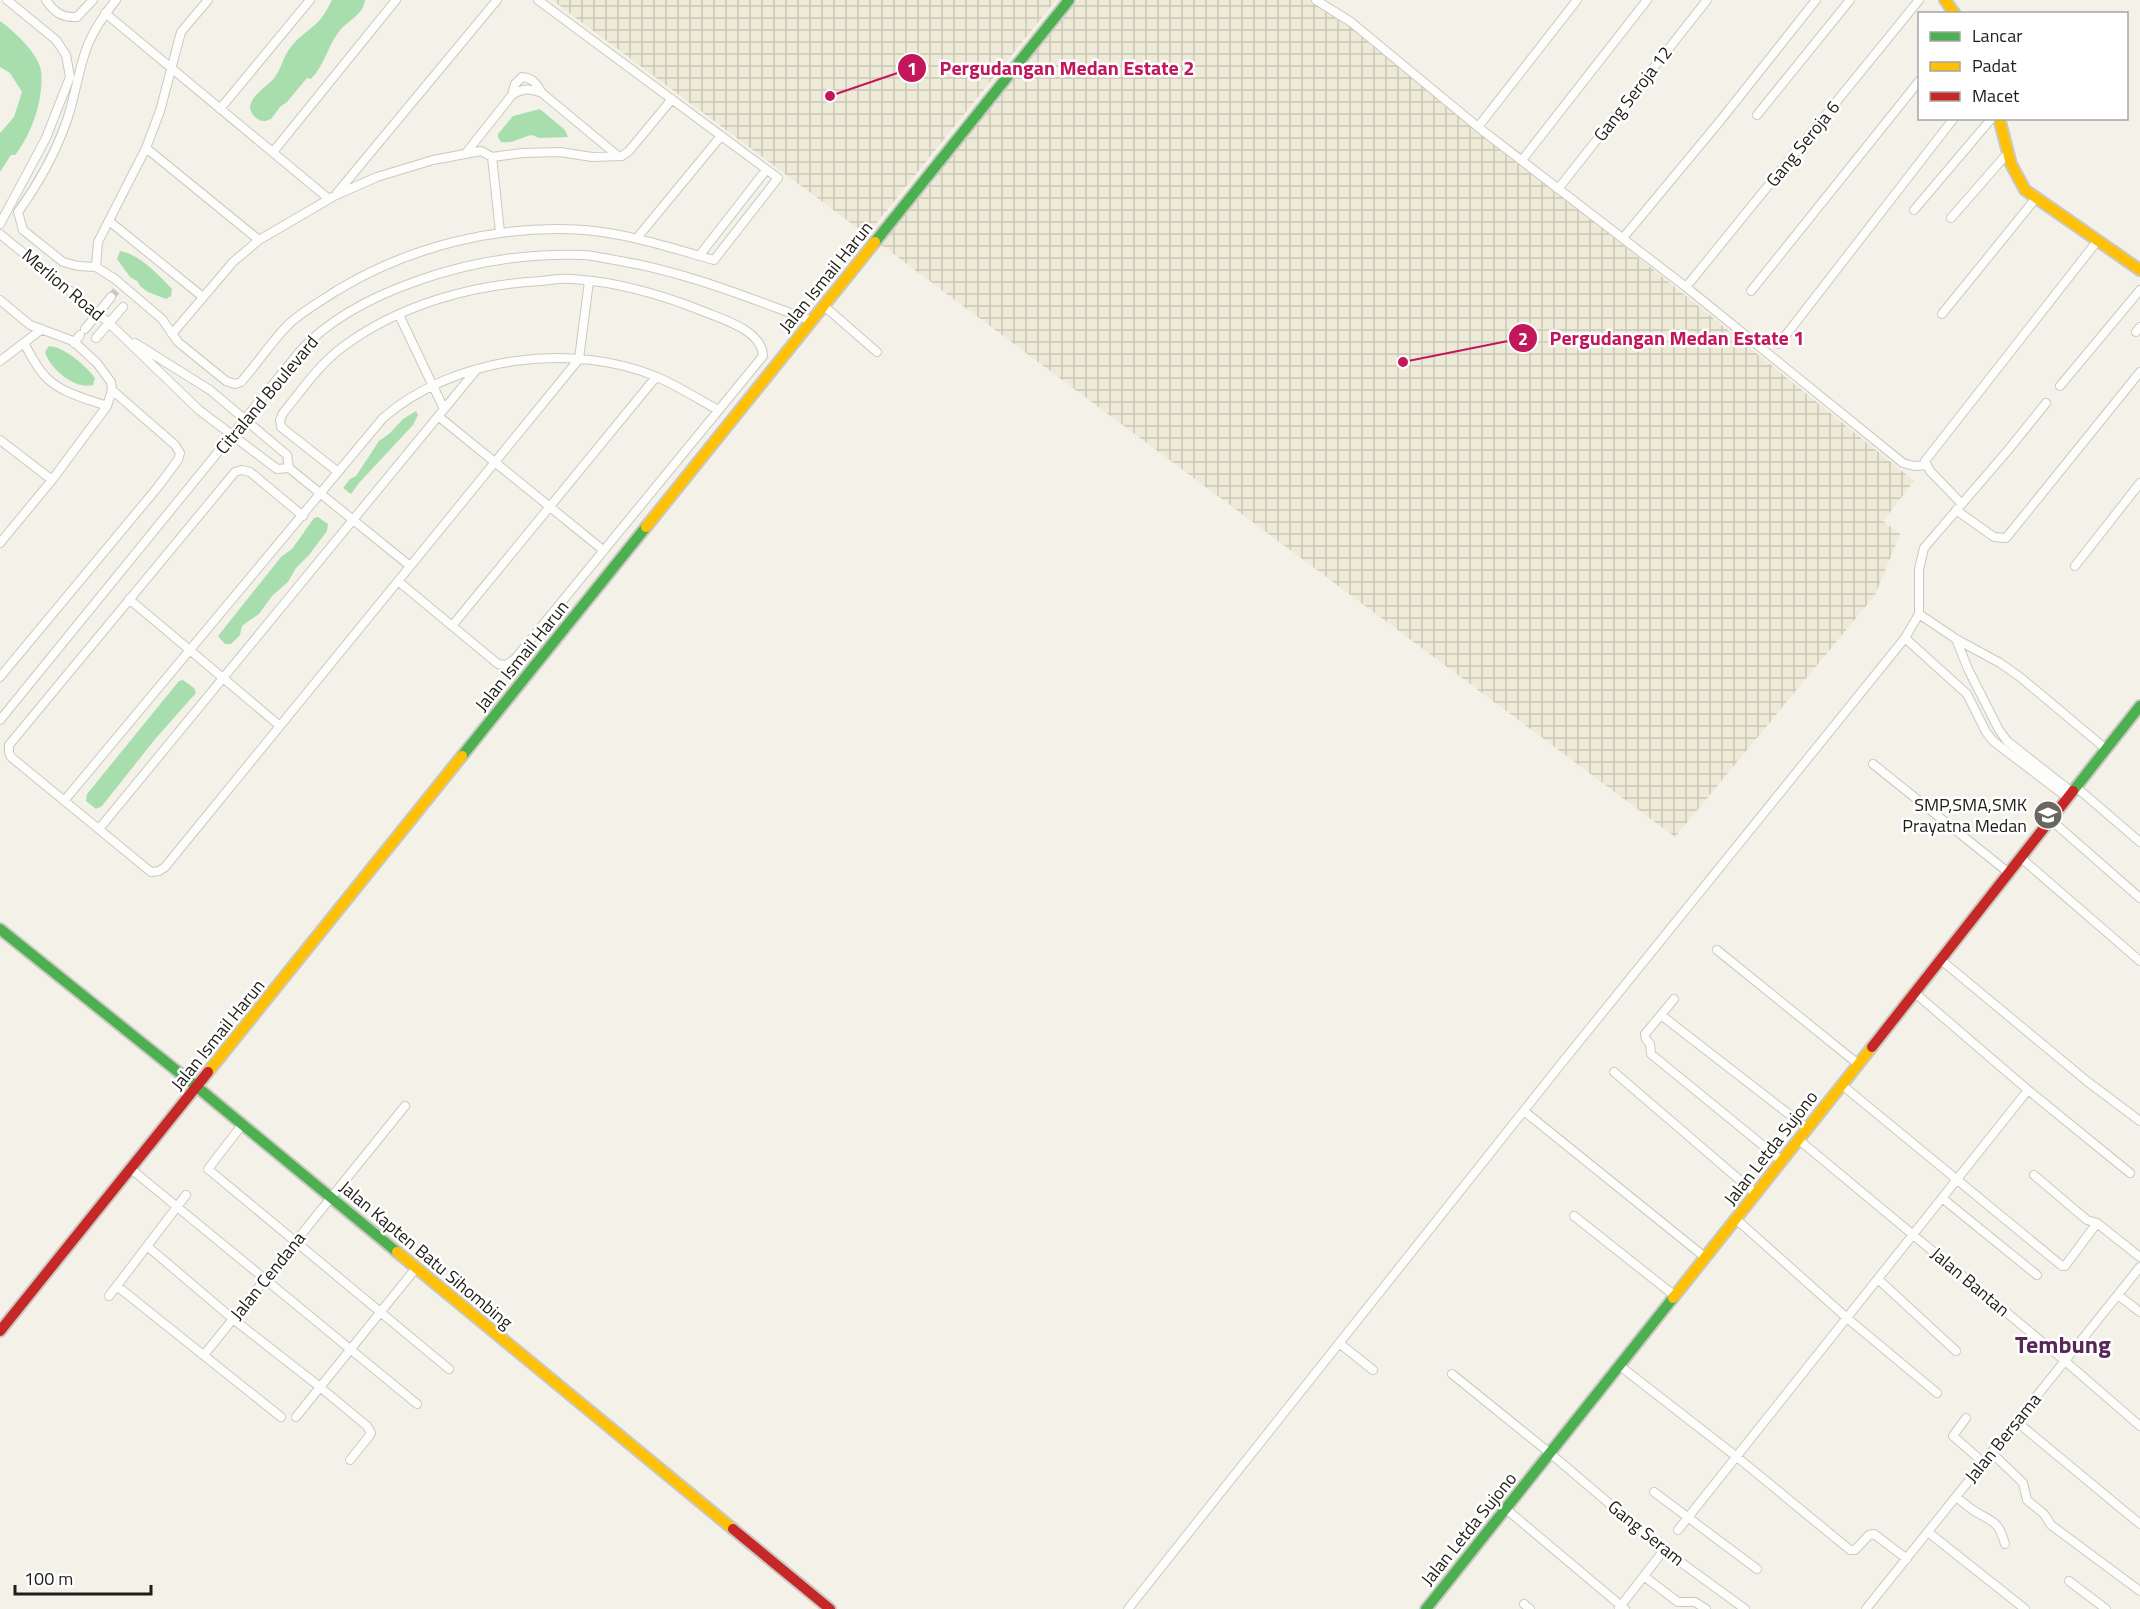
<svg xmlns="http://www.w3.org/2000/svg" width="2140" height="1609" viewBox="0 0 2140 1609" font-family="'Titillium Web',sans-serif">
<defs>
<pattern id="industrial-grid" width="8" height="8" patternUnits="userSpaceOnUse" patternTransform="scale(1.5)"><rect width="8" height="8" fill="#eeead8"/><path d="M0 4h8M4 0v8" fill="none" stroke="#ccc8b9"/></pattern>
</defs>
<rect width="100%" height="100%" fill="#f4f2e8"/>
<path fill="url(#industrial-grid)" d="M552,0H1056L867,235Z
M1078,0H1315L1332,9L1914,481L1883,521L1900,534L1875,595L1675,837L880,244Z"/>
<path fill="#a8deae" d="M332,0H365C364,13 350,20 341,29C328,44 325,65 311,79L307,78L287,102L280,107L271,119C265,122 260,122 255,117C239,101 267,88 275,77C281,69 283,57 290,48C297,38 307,32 317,23C323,17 328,8 332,0Z
M0,21C13,30 39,54 41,71C44,98 32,134 15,155H11L0,172V133L14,117L22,92L10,73L0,67Z
M540,109L565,130L568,137L539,138L532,135C521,137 513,144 501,142L498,137V134L513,116Z
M120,251C139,254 159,275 172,289L171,296L166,299L148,292L140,286L137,281L130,277L117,259Z
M49,346C65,347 86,366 95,378L93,385C75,390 50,369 45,352Z
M416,411L418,415L413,425L359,483L351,494L343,488L350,479L356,476L379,441L390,433L403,419Z
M318,517L328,524L327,531L309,555L296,568L288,582L272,596L259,614L242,626L240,635L231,644H225L218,636L281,557L292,549L314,518Z
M183,680L194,688L196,693L156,738L102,806L96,809L86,801L87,794L179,681Z"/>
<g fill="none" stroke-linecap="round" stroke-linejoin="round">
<path stroke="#c9c7be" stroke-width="8" stroke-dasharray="8 4" stroke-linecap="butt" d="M111,297L117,290"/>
<g stroke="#cac9c1" stroke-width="10">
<path id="street" d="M46,0C54,12 62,18 77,17L93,0
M116,0C103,16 90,35 84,56C77,78 74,101 66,123C54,156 39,183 18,212L23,230L63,262L78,266L96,267L115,279L162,319L178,342L226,381L235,384L241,382C258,363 273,339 291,322C305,310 321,301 336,291C410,246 499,224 585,230C630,234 672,248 714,260L778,178L538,0
M1316,0L1351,22L1478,127L1686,287L1903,463L1914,466L1926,465
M105,13L329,199
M512,95L515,84L522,77C533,78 536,83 542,93
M220,109L310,0
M1757,115L1850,0
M1478,127L1577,0
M146,148L259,240
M273,152L396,0
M466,153L512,95C523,88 529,88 542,93L618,156
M492,157L500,232
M1522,160L1647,0
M1558,189L1707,0
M337,193L497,0
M1914,210L1992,118
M1951,218L2006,155
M109,221L203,297
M0,224L46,138L70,77L66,55L56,40L7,0
M0,234L109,323L199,410L277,469L289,468
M637,238L721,136
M1623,238L1720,121L1816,0
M699,256L766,170
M96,267L98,242L146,148L160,111L181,32L208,0
M1686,287L1919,0
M1751,291L1920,80
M0,300L30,325L73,341L97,363L111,382L112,390L175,445L180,453L178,460L157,488L0,677
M824,306L877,352
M1942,314L2036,198
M399,315L444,409
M85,329L111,297
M2136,332L2140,327
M172,334L233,262L259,240L336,195L377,177L433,160L481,151L492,157L522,153L560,152L592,157L622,156L629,151L672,99
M96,338L123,307
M24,343C30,354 36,366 44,375C58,392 87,399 107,406
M74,343L80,335
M135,343L210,390L287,455L289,468L410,566
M1779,344L1954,118
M0,361L42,329
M2060,386L2140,290
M438,416L603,550
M0,440L52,480
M338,472L281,427L280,420L283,413C302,390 320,363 344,346C401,304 472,285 541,281C551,280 562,278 573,279C618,282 663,295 705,312C725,320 762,331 763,356L514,660L506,665L498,664L398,581
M1962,504L1930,471L1925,461L2098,240
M1956,510L1994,537L2006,538L2140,372
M303,516L250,472L242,470L235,472L9,745V752L11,757L151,872L159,871L165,867L579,359L589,281
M0,543L52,480L107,406L112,390
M2075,566L2140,483
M129,599L280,726
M1919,614L1956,639L2000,663L2020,677L2106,749
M452,626L656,377
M1905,638L1967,694L1986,732L1993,741L2068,798
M1956,639L1968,669L1999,730L2007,741L2068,789
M0,720L301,350C332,317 372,297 414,282C468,262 526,253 584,255C596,256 608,259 620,261C686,272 749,298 812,321
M1873,764L2009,873
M2076,787L2140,842
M64,801L383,418C453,357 572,341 657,377C678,386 698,399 718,410
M2051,820L2140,898
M99,829L477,369
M2021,858L2140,961
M1717,950L1858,1064
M1941,960L2088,1082L2140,1121
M1915,993L2028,1090L2130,1173
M1674,999L1661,1015L1808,1129
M1661,1015L1645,1034L1646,1039L1650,1044L1651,1054L1782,1161
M1614,1072L1756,1194
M1842,1085L2062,1266H2065L2097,1223
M1524,1111L1706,1258
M242,1125L208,1169L449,1369
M1799,1140L2065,1361L2140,1426
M131,1169L417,1404
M2034,1175L2087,1220L2097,1223L2140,1257
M1942,1198L2037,1275
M1574,1216L1675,1296
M1736,1219L1847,1318L1937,1393
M147,1246L233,1319L320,1387L367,1426L371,1433L370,1435L350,1460
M1878,1279L1956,1351
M117,1286L281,1417
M2118,1295L2140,1312
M109,1296L186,1195
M1339,1343L1373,1370
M204,1355L405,1106
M1620,1366L1737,1457L1850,1550H1855L1869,1535L1874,1534L1907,1559
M1452,1374L1551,1454L1664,1550L1745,1609
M296,1417L416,1268
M1966,1418L1953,1436L1984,1463
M2017,1422L2140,1524
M1992,1453L2023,1483L2027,1500L2044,1514L2051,1525L2140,1591
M1654,1492L1757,1569
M1956,1497C1963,1502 1969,1508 1976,1512C1995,1523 1998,1521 2005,1544
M1506,1509L1625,1609
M1678,1530L2028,1090
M1928,1532L2025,1609
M1645,1577L1678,1602H1695L1706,1609
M2069,1581L2106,1609
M1524,1604L1530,1609
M1619,1608L1664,1550
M1128,1609L1561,1064L1905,638L1919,614V569L1924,548L2009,449L2046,403
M1866,1609L2140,1267"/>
</g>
<g stroke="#cac9c1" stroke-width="14">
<path id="fast" d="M875,242L1069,0
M462,756L646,527
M2073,791L2140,706
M0,929L197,1087L397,1252
M1426,1609L1673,1298"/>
</g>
<g stroke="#cac9c1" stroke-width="14">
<path id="slow" d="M1945,0L1955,14
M1999,118L2011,164L2025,190L2140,270
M646,527L875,242
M208,1072L462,756
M397,1252L733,1529
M1673,1298L1872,1047"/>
</g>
<g stroke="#cac9c1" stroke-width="14">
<path id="jam" d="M1872,1047L2073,791
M0,1331L208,1072
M733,1529L830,1609"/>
</g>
<use href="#street" stroke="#fdfdfc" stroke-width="8"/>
<use href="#fast" stroke="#4caf50" stroke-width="10"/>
<use href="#slow" stroke="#ffc107" stroke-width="10"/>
<use href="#jam" stroke="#c62828" stroke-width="10"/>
</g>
<defs>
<g id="school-disc" transform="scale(1.5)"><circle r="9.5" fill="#696860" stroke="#fff"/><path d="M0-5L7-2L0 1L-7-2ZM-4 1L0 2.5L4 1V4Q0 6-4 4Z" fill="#fff"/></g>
</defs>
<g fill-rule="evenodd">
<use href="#school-disc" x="2048" y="815"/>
</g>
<g text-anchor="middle" stroke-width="5" stroke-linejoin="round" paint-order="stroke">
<g font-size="18" fill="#1e1d17" stroke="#fff">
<text transform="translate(1633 94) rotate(-52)" y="6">Gang Seroja 12</text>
<text transform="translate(1803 144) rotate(-51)" y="6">Gang Seroja 6</text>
<text transform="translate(826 277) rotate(-51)" y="6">Jalan Ismail Harun</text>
<text transform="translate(63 285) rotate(40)" y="6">Merlion Road</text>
<text transform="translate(267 395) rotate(-50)" y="6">Citraland Boulevard</text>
<text transform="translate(522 656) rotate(-51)" y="6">Jalan Ismail Harun</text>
<text transform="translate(218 1035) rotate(-51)" y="6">Jalan Ismail Harun</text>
<text transform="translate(1771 1148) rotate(-52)" y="6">Jalan Letda Sujono</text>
<text transform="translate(426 1255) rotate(40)" y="6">Jalan Kapten Batu Sihombing</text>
<text transform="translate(268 1276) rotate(-51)" y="6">Jalan Cendana</text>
<text transform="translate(1970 1282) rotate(40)" y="6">Jalan Bantan</text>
<text transform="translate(2003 1438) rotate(-51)" y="6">Jalan Bersama</text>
<text transform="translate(1469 1529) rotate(-51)" y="6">Jalan Letda Sujono</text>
<text transform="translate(1646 1533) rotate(39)" y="6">Gang Seram</text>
</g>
<g font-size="18" fill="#1e1d17" stroke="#fff" text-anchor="end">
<text x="2027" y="811">SMP,SMA,SMK<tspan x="2027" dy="21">Prayatna Medan</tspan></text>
</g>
<g font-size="24" font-weight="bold" fill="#572759" stroke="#fff">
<text x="2063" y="1353">Tembung</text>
</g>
</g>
<path fill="none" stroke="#c2185b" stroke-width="2" d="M830 96L912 68M1403 362L1523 338"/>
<g fill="#c2185b" stroke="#fff" stroke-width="2">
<circle cx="830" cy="96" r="6"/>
<circle cx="1403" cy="362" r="6"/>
<circle cx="912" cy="68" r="15"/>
<circle cx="1523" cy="338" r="15"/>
</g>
<g font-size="18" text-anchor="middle" font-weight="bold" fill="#fff">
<text x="912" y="75">1</text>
<text x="1523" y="345">2</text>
</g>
<g font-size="20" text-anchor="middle" font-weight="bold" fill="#c2185b" stroke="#fff" stroke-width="5" stroke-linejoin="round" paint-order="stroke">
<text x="1067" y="75">Pergudangan Medan Estate 2</text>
<text x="1677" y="345">Pergudangan Medan Estate 1</text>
</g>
<rect x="1918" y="12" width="210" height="108" fill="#ffffff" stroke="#a5a5a2" stroke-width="1.5"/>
<rect x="1930" y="32" width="30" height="9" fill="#4caf50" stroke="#a5a5a2" stroke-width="1.5"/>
<text x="1972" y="42" font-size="18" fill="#1e1d17">Lancar</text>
<rect x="1930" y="62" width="30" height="9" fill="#ffc107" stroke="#a5a5a2" stroke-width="1.5"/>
<text x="1972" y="72" font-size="18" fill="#1e1d17">Padat</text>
<rect x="1930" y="92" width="30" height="9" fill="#c62828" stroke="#a5a5a2" stroke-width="1.5"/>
<text x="1972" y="102" font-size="18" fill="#1e1d17">Macet</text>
<path d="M15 1585v9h136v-9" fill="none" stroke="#1e1d17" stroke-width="3"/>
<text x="24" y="1585" font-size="18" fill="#1e1d17" stroke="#ffffff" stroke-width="4.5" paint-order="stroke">100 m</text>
</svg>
